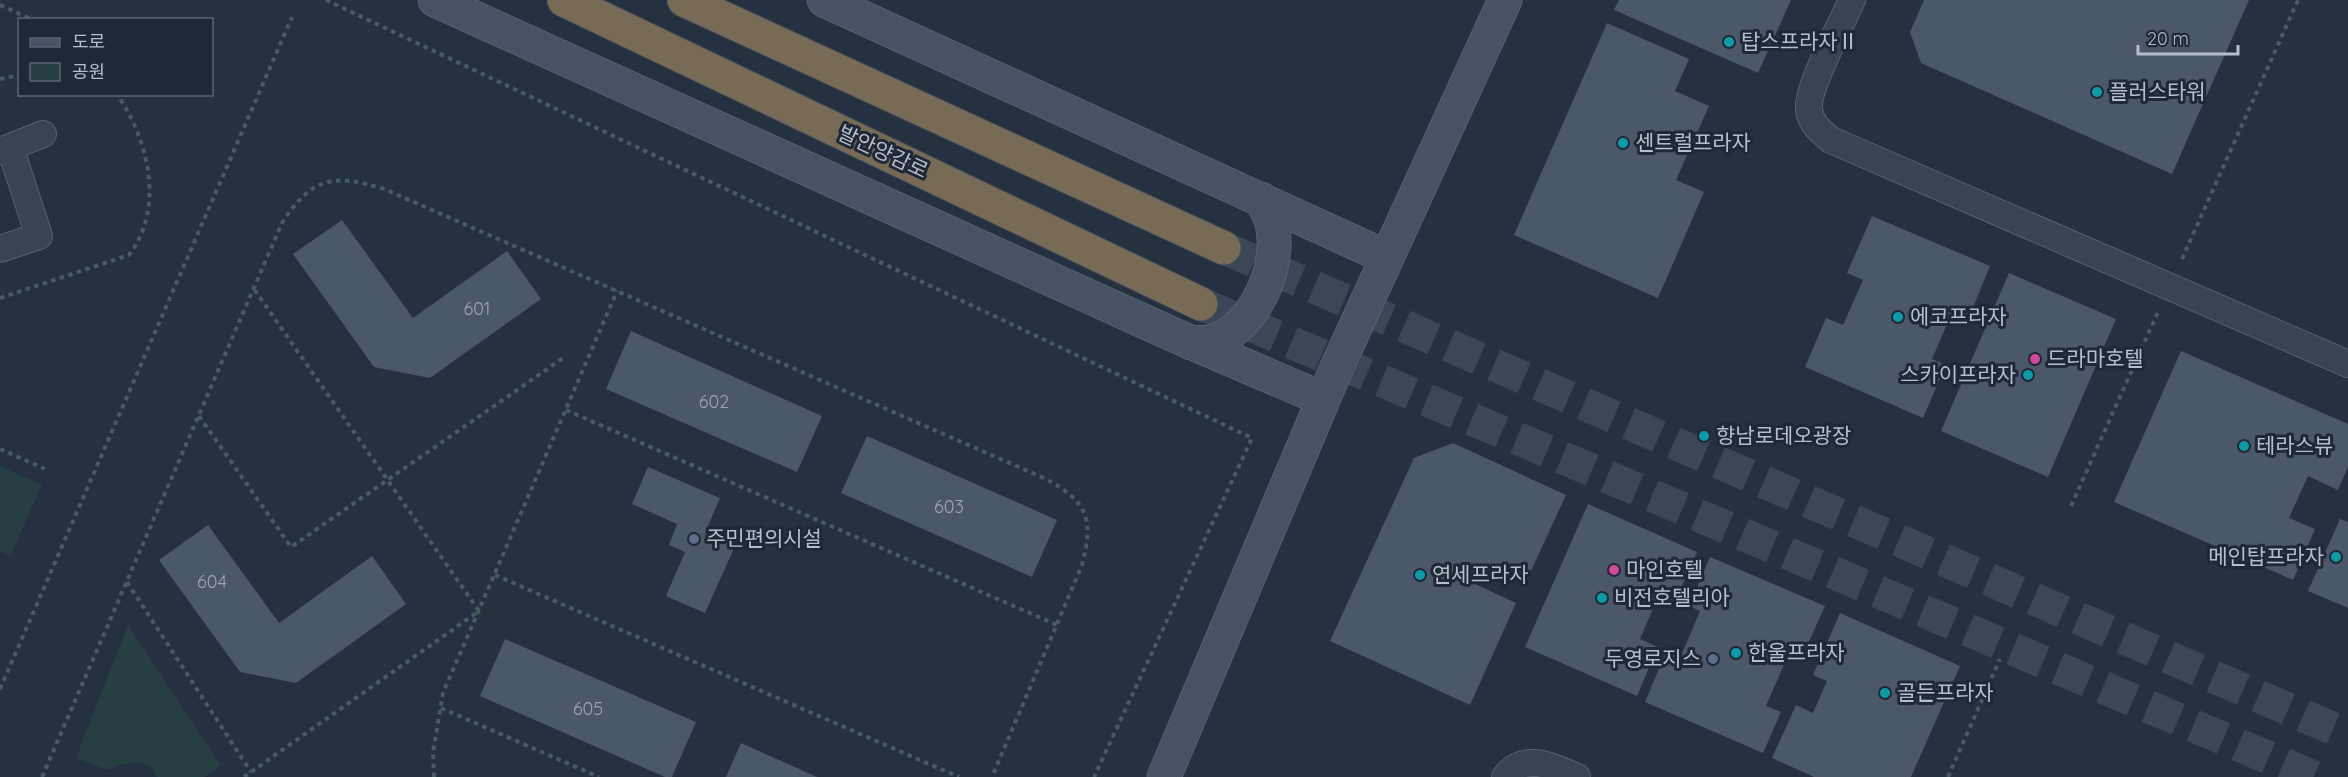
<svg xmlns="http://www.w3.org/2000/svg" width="2348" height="777" viewBox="0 0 2348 777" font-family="Quicksand,'Noto Sans KR',sans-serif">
<rect width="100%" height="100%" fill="#253141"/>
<path fill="#273f42" d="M0,466L42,485L10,556L0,551Z
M128,625L221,765L204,777H157C149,756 124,762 108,770L76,758Z"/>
<path fill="#4b586a" d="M1619,0H1791L1758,73L1614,10Z
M1924,0H2249L2172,174L1921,63L1910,32Z
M1607,23L1689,59L1675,91L1709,106L1676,180L1704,192L1658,298L1514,235Z
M1872,216L1990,266L1967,322L1951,315L1932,359L1946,365L1923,418L1805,367L1826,318L1843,325L1863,280L1847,273Z
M342,220L413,318L507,251L541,299L430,378L374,367L293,254Z
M2009,273L2116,319L2048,477L1941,431Z
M631,331L822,416L797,472L606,389Z
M2181,351L2348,424V467L2338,490L2308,476L2289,518L2315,529L2293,580L2114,502Z
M867,436L1057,520L1032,577L841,493Z
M1453,443L1566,495L1525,584L1483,566L1475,584L1516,603L1470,705L1330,641L1414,458Z
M648,467L720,498L705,533L735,546L705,613L666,596L685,552L669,545L677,524L632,504Z
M1588,504L1697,552L1675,602L1659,595L1640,639L1658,647L1637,696L1525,647Z
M2340,519L2348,522V608L2308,591Z
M208,525L279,623L372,556L406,604L296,683L240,672L159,560Z
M1710,557L1825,606L1806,648L1794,642L1766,706L1781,712L1763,753L1645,702L1667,650L1681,656L1700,611L1689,606Z
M1840,613L1960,666L1911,777H1814L1772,758L1796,705L1813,713L1827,681L1813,675Z
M505,639L696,722L672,777H665L480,696Z
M741,743L817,777H726Z"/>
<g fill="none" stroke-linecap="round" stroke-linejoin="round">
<path stroke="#3b4656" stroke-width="33" stroke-dasharray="33 16" stroke-linecap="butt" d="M1224,248L2348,735
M1201,304L2314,777"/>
<g stroke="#57616e" stroke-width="28">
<path id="street" d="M1852,0C1842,23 1806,89 1809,110C1811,124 1821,132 1831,140L2348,364
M10,147L43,134
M0,151L10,147L39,236L0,249
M1505,777C1525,751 1554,767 1577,777"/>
</g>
<g stroke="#57616e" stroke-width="35">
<path id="secondary" d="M435,0L1174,335L1323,399
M824,0L1386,257
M1191,343C1197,342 1204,343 1210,342C1255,331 1284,262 1271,220C1269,213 1264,206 1261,199
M1164,777L1337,367L1505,0"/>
</g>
<g stroke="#444e5b" stroke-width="35">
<path id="highway" d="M564,0L1201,304
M684,0L1224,248"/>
</g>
<path stroke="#465c5f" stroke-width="4" stroke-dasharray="4.5 4.5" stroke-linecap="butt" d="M326,0L1252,438L1094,777
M0,5L33,20
M0,79L20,75
M2182,259L2298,0
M0,298L129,255C165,208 149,141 117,94
M566,410L1057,625
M199,416L291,547L566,356
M0,449L45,469
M2071,506L2158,312
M495,575L959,777
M127,582L251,772
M0,689L292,17
M441,708L599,777
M42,777L282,223C312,177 333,173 384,189L1046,479C1088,502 1094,519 1082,565L992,777
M244,777L479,611L254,289
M434,777L433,752L443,693L617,291
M1948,777L2000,659"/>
<use href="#street" stroke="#3a4351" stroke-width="26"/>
<use href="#secondary" stroke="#475264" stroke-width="33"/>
<use href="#highway" stroke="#776b56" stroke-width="33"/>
</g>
<g fill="#0f9aa8" stroke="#1e2836" stroke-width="2">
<circle cx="1729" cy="42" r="6"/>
<circle cx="2097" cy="92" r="6"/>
<circle cx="1623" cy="143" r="6"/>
<circle cx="1898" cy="317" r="6"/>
<circle cx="2028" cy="375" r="6"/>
<circle cx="1704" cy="436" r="6"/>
<circle cx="2244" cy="446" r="6"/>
<circle cx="2336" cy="557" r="6"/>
<circle cx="1420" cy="575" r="6"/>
<circle cx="1602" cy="598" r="6"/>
<circle cx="1736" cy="653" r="6"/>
<circle cx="1885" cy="693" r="6"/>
</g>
<g fill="#d1479c" stroke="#1e2836" stroke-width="2">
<circle cx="2035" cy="359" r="6"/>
<circle cx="1614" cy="570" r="6"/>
</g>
<g fill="#5c6f8a" stroke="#1e2836" stroke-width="2">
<circle cx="694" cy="539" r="6"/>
<circle cx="1713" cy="659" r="6"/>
</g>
<g text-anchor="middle" stroke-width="6" stroke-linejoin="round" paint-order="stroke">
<g font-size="18" fill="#9ba4b3">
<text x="477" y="315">601</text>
<text x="714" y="408">602</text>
<text x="949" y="513">603</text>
<text x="212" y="588">604</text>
<text x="588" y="715">605</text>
</g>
<g font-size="21" fill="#b6becb" stroke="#1e2836" text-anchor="start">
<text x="1741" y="49">탑스프라자Ⅱ</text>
<text x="2109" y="99">플러스타워</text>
<text x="1635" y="150">센트럴프라자</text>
<text x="1910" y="324">에코프라자</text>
<text x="2047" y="366">드라마호텔</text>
<text x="2016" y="382" text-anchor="end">스카이프라자</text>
<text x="1716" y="443">향남로데오광장</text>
<text x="2256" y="453">테라스뷰</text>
<text x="706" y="546">주민편의시설</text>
<text x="2324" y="564" text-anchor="end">메인탑프라자</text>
<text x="1626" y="577">마인호텔</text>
<text x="1432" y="582">연세프라자</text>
<text x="1614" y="605">비전호텔리아</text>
<text x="1748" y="660">한울프라자</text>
<text x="1701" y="666" text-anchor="end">두영로지스</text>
<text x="1897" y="700">골든프라자</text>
</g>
<g font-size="21" fill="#b6becb" stroke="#1e2836">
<text transform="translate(883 152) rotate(25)" y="7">발안양감로</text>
</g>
</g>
<rect x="18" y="18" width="195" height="78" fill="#1e2836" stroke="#5b6472" stroke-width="1.5"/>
<rect x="30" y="38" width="30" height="9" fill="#475264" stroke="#5b6472" stroke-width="1.5"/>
<text x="72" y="48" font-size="18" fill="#b6becb">도로</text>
<rect x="30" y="63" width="30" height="18" fill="#273f42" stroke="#5b6472" stroke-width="1.5"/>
<text x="72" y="78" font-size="18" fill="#b6becb">공원</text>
<path d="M2138 45v9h100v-9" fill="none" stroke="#b6becb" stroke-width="3"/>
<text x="2147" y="45" font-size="18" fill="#b6becb" stroke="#1e2836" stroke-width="4.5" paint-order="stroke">20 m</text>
</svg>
